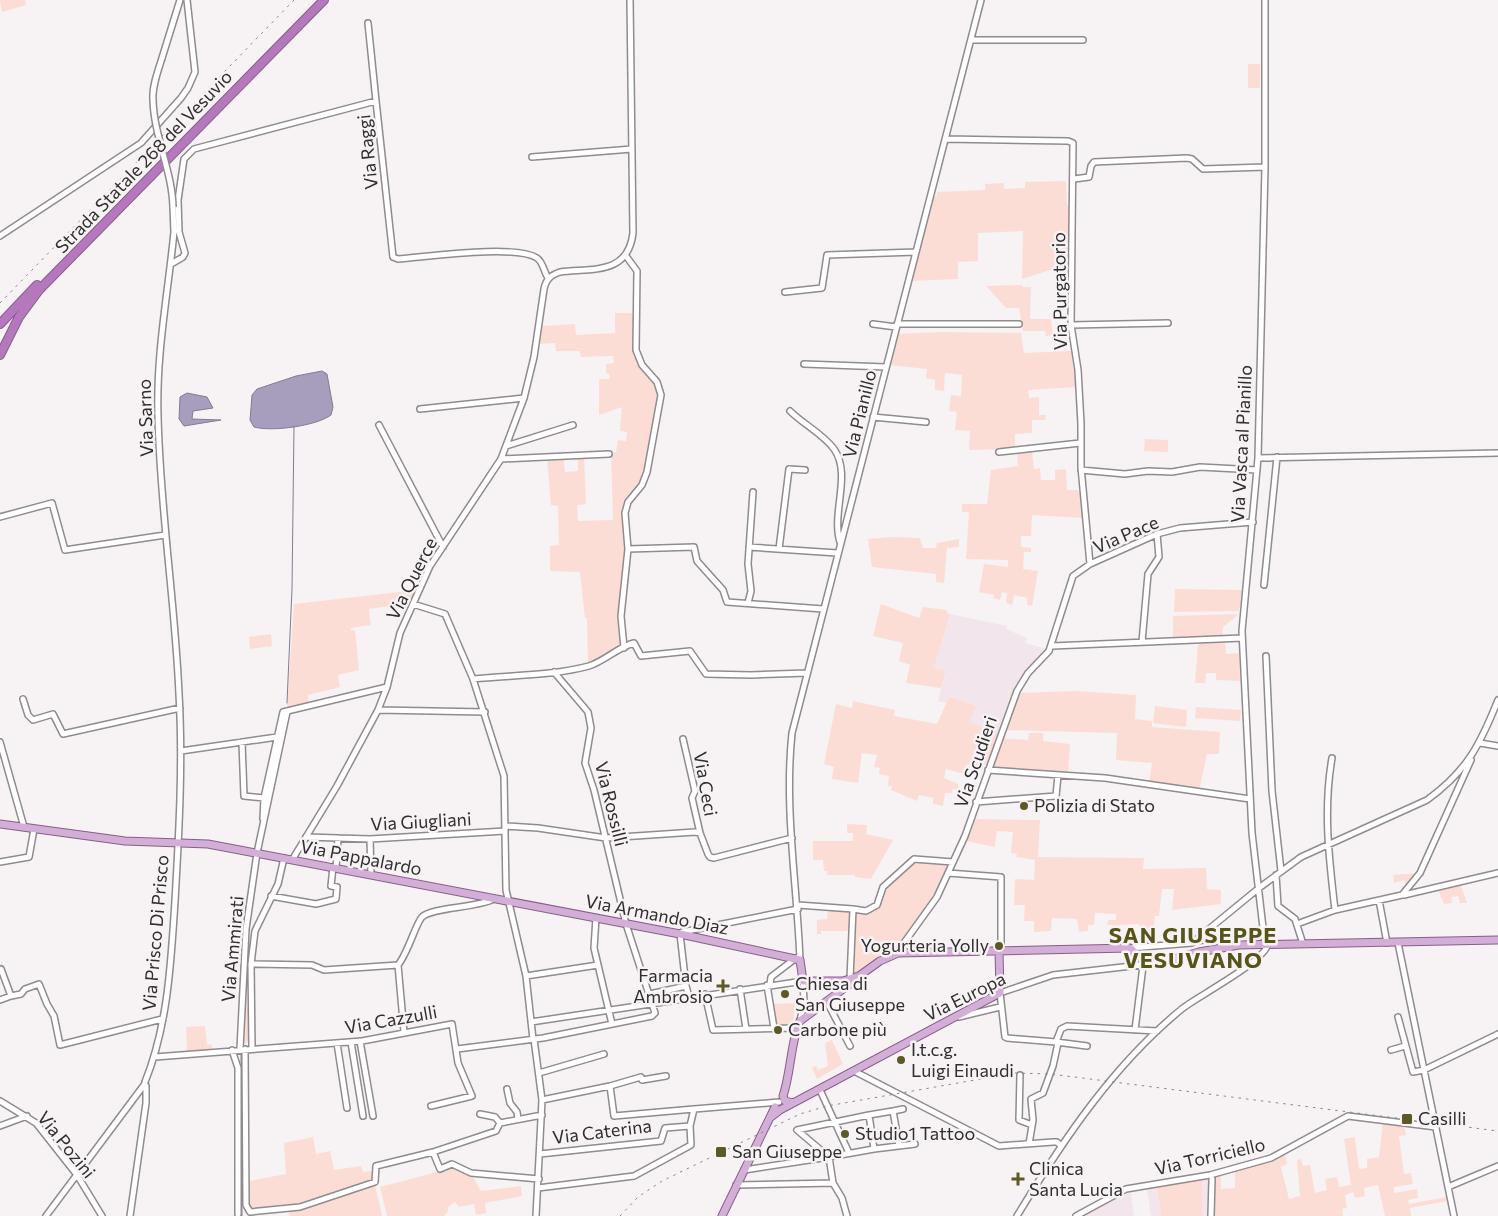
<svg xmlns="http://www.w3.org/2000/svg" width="1498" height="1216" viewBox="0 0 1498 1216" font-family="Commissioner,sans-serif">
<rect width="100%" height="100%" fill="#f7f2f4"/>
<path fill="#f2e5eb" d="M950,614L1007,626L1006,629L1027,638L1025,643L1046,649L1015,686L998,733L969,722L975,706L949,698L947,703L938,701L946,671L934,668Z
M1209,1178V1216H1202V1179Z
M1157,1187L1161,1216H1151L1147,1188Z
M1131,1193L1134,1216H1083L1107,1202Z"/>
<path fill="#fcddd5" d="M0,0H25L26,5L2,12Z
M1248,64H1260V88H1248Z
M1066,181L1067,205L1071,206L1069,264L1022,279L1023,231L978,233V261L958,262V279L911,281L933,197H937V192L985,190V184L1004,183V189L1025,188V182Z
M1022,285L1023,287H1031L1030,319H1051L1053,335L1046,336L1045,331H1023L1019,308H1006L986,286Z
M615,313H634L635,355L657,387L658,400L646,466L642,480L628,498L623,511L626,546L619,616L621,645L588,663L587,618H585L580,572L550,571V546L559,545L558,506L551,505L547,458L563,456L565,472L578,471V457H584L586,504L577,505L578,521L613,520L611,453L616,452L618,440L626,441L627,432L620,431L622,407L599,415V379H610L609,374L606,373V364L614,363L613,356L581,357L580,351H556L555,343L540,344L543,326L575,324L576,335L615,333Z
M940,332L1021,333L1024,353L1071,351L1076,387L1028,390L1029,398L1039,397V415H1046L1045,420H1032V433L1015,434V449L969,450L970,431L955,430L957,412L949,411L951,395L961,396L962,375L945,373L944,391L935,390V380L926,378L927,369L889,365L897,334Z
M1145,439L1168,440V452L1144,451Z
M1032,451L1034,469L1040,468L1041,480H1055V470L1066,469L1067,490H1078L1079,493H1081L1083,518L1032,515L1031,536H1021V547L1031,548V552H1024L1023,569L1038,571L1032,606L1027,605V598L1014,595L1012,605L1006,603L1007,593L1002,592L1000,600L993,598L994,595L979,592L984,564L1008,567V560L966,559L969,512H962V504H987L991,470L1018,466L1017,452Z
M891,537L920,538L923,548H936L937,543L959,539V547L947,548L944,583L936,582V574L872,567L868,539Z
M1175,589L1243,590L1239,611L1174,612Z
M417,590L411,603L369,609L371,625L351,628V631L355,630L359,670L338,675L340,687L308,695L309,704L287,708L294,604Z
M881,604L919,618L923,607L947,610V613L950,614L934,668L946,671L941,688L906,683L910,665L899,661L903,643L873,636Z
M1239,614L1223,627L1222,637L1173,640V616Z
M271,634L272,646L250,649L249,637Z
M1202,641H1225L1226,654L1239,653L1240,681L1216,680V673H1206L1205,683H1195L1198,645Z
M1076,691L1136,695L1135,719L1152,721V727L1220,732L1219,754H1207L1199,791L1149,783L1152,763L1116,760L1117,733L1003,730L1018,693Z
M949,697L976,706L969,722L998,733L987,765L980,763L978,766L967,764L965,774L946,769L944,778L958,784V790L953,789L952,793H945L943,806L933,804V798L919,795L917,801L891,790L892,786H888L889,776L879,774L880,768L874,767L877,755L862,753L858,783L832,779L834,767L824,764L836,704L852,708L853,701L895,710L894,716L937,724Z
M1155,706L1187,710L1186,727L1153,723Z
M1196,707L1241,710L1240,721L1195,718Z
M1029,733H1043V741L1070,744L1068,773L991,767L1001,738L1028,740Z
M974,819L1040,820L1038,857L1144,858L1143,869L1206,868L1207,889L1221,890V904L1172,910L1174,889H1162L1159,916H1155L1152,944H1139V924L1119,925V931H1114V925H1107L1108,920H1116V914L1095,913L1094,925H1088V931L1079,932L1077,919L1052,918L1051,931L1034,932V921H1024L1025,905H1014L1015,879L1034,880L1035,860L1016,857L1017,854L1011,853L1013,832L997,831L995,847L966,841Z
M847,824L867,825L866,834L893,840L871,879L855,877L854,875H827V871H824L823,860H813V841H853V833H847Z
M914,861L951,864L936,897L895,953L851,977L854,911L878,906L884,888Z
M1418,873L1402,892L1401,887L1406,886L1404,880L1394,883L1393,875Z
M1460,883L1467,903H1460L1458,896L1451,897L1452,903L1444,904L1438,890L1442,887Z
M828,908L850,910L849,931H821V934H817V920L827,919Z
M247,986V1007L249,1010V1039L245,1044L242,1042L243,987Z
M795,1003L793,1026H776L772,1004Z
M186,1025V1027L205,1026L207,1045L212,1044V1049L187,1052Z
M832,1040L843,1064L817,1079L812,1068L816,1066L818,1070L828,1066L825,1043Z
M1383,1122L1404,1124L1406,1135L1399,1136L1404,1174L1411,1173L1413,1184L1394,1187V1193L1417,1189L1418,1198L1408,1200L1409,1204L1447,1197L1448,1201L1410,1208L1411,1216H1385L1378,1185L1364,1188L1365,1196L1355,1198L1353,1192L1345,1195L1347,1208L1342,1209L1343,1216H1213L1214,1176L1221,1175V1189L1235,1188V1171L1285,1153L1287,1164L1281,1167L1289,1199L1300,1196L1297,1160L1301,1159L1303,1166L1310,1165L1315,1193L1327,1190L1325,1179L1337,1177L1339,1187L1351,1185L1344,1139L1355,1137L1359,1169L1367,1168V1159L1379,1157Z
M313,1137L316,1154L330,1151L334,1170L361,1166L363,1172L371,1171L374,1182L298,1205L250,1209L249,1181L286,1174L284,1143Z
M452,1168L472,1175L481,1191L521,1186L522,1196L485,1203L486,1213L476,1215L474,1204L459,1207L455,1202L448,1207V1211L444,1216H387L380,1187Z
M1202,1179V1216H1161L1157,1187Z
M375,1185L382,1216H290L288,1210Z"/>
<path fill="#a79dbd" stroke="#837c92" d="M322,371L327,374L333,407L331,415C316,426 272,432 254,427L250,420L252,395L257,389L296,376Z
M187,393L207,397L213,408L193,411L192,419L221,420L184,426L179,419L180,397Z"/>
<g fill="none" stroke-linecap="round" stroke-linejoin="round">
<path stroke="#837c92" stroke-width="1" d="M287,703L292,589L294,426
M241,1052L242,1216"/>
<g stroke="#908b8e" stroke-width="8">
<path id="minor" d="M368,23L376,101
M971,40H1083
M162,58L180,0
M946,139L1068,141L1073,143L1071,325L1078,370L1081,424V467L1090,564
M532,157L632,149
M1074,179L1089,177L1091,166L1094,162L1187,158L1192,159L1203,169L1265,167
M0,236L141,143L181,98L188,88L195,72L187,0
M171,264L183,257L185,253L179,232L178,200L184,159L194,149L376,101L393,257L398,259C427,257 515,244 537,258C543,262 544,272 548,278
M785,292L822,288L827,255L916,252
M873,324L896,327
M897,324H1019
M1071,325L1168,323
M804,364L886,367
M420,409L524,398
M790,411C803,424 823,434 834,449C852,474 831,513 840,542
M873,417L926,422
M379,425L443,547
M506,446L573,425
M999,452L1080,443
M1258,458L1498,453
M501,459L609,454
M1081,470L1125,474L1148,471L1172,472L1200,467L1257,470
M0,517L52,503L65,550L165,535
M749,547L837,553
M628,549L694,547L697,561L723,590L727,602L823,609
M779,549L789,469L805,470
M1264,585L1277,457
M748,603L751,591L748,564L753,492
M413,604L445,614L473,679L504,776L506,890L526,976L533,1039
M1142,642L1148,574L1159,557L1157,534
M1052,646L1242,638
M624,648L621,616L628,549L625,513L628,502L642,485L647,472L661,395L657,382L642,365L636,350L637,271L626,256
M1266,656L1272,791L1281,871
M473,679C512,675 551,676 589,666C605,661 618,647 634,643L641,656L690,651L706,674L751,675L807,673
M23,699L28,715L33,720L53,714L63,734L180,708
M378,710L485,712
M683,739L695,791L692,798L700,833
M0,742L24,827
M242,742L244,796L264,798
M1480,743L1498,746
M181,751L277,737
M1332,758C1323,810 1329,858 1335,910
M988,770L1105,778L1250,799
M976,802L1056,796L1058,775
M263,819L264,798L283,712L387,687
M506,826L538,828L606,838L695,832L700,833L708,854L710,857L714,858L792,838
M306,837L370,839L505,831
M370,839L371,875
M292,860L337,786L378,710L387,687L400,633L430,566L501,459L524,398L534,357L544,289C546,279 551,275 560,272C593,268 628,275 633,233L630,0
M0,862L29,857L34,829
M336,868L338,838
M948,873L1001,877V950
M1276,875L1278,906L1295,919L1303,944
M1404,895L1498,873
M271,896L316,904L336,899L337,887L331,886L333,867
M1379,900L1387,943
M798,905L853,909
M596,918L594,948L612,1024
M1297,924L1335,910L1402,895L1420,873L1471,760
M1196,941L1265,932
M1398,943L1454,1216
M1265,945L1252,833L1242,631L1258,458L1265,167V0
M1130,948L1192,943L1259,888L1301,857L1427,800C1467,771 1480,745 1498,700
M896,954L937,897L965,836L1017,691L1028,673L1049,651L1073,576L1090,564L1157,534L1180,528L1253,522
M800,960C797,884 784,808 792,733L981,0
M251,964L312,965L324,970L398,965
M1149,964L1053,975L1000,993L1005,1037L1007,1038L1056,1042L1061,1029L1067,1026L1157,1031
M526,976L598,965
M850,979L853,909L866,911L877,905L883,887L914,859L953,862
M767,985L774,1028
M770,985L771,977L796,958
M740,989L746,1029
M650,994L686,986
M705,994L713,1030L796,1028
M11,996L21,994L25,989L39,984L47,1004L54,1016L60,1045L162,1019
M689,997L686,986L680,934L682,932L798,909
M0,1000L11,996L1,969
M827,1002L850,1046
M959,1017L1000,1007
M1398,1017L1413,1072L1424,1070L1498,1034
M531,1022L803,981L804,1002L800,1021
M1135,1030L1143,966
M404,1032L398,965C408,953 416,923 422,917C432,907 477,908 494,899
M534,1039L542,1100L536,1216
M360,1041L373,1116
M351,1042L363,1116
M1056,1042L1087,1046
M337,1043L347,1108
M252,1048L251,964L255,931L278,884L284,858
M240,1049L246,929L257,853L287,712
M245,1049L246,1205L250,1212L300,1207L375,1182L376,1166L433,1152
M457,1049L543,1038L652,1016L655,1013L626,924L594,790L585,763L591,728L588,712L554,672
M232,1050L238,1068V1214
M1391,1050L1405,1046
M155,1057L362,1041L452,1024L458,1063L472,1096L431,1106
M854,1071L999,1146L1053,1142H1057L1061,1146
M539,1073L604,1054
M1020,1075L1019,1120L1032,1125
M145,1082C168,1025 171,962 175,901C179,832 183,763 179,694C175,601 160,509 158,416C156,354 168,293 174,232L173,207
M610,1086L614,1116L694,1109
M507,1089L510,1103L517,1112L518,1119
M820,1090L849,1153
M542,1100L610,1086L641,1077L642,1080L666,1076
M0,1101L36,1123L77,1175L102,1216
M893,1111L903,1109
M480,1114L495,1117L500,1123L542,1115
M869,1115L874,1149L829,1157L797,1130Z
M869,1115L893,1111L899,1145
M500,1123L496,1131L433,1152L440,1169L452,1164L471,1173L539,1179
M0,1126L27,1116
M1029,1144L1033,1120L1031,1099L1043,1093L1053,1066L1058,1043
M874,1149L915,1144
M540,1154L661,1141L665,1128L690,1126
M744,1170L829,1157L833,1183
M736,1185L833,1183L842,1198L847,1216
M1448,1187L1498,1166
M538,1188L634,1176L691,1145L690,1126L694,1109L779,1102
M46,1216L144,1085
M130,1216L146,1103V1086
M1017,1216C1063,1140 1114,1064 1183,1008C1200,995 1264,962 1268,944
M1076,1216L1126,1189L1210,1175L1271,1158L1348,1116L1436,1127
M1211,1216L1212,1179"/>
</g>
<g stroke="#875e8b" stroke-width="9">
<path id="major" d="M0,824L125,841L208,844L680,934L800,960L803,981H843L859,976L880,961L898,953L1130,948L1143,960L1155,964L1199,952L1239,945L1498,940
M793,1103L785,1101L783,1096C791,1073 791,1039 800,1021L858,978
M771,1117L780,1110L1000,993L999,950
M722,1216L775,1107"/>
</g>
<g stroke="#875e8b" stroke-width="10">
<path id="highway" d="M0,324L37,285
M0,355L19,317L39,290L324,0"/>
</g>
<use href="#minor" stroke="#fff" stroke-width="5"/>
<use href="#major" stroke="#d3aed7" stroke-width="7"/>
<use href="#highway" stroke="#b678bd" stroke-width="8"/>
<path stroke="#8c888a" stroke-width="1" stroke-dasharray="2.5 5" stroke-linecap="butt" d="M0,303L294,0
M620,1216L638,1197L662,1181L800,1114L827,1106L1015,1073L1051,1074L1498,1131"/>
<g stroke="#908b8e" stroke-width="8" stroke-linecap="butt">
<path id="minor-bridge" d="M162,58C158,71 152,86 153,100C154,137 172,170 173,207"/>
</g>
<use href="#minor-bridge" stroke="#fff" stroke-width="5"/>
</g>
<g fill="#5c5926" stroke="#f7f2f4" stroke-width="2">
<circle cx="1024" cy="806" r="5"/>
<circle cx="999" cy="946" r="5"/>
<path d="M720.5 978.5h5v5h5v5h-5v5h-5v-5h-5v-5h5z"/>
<circle cx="785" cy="994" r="5"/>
<circle cx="778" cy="1030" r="5"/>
<circle cx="901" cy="1060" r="5"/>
<rect x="1401" y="1113" width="12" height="12" rx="2.5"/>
<circle cx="845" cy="1134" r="5"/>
<rect x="715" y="1146" width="12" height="12" rx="2.5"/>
<path d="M1015.5 1171.5h5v5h5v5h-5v5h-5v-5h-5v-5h5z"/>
</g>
<g text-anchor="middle" stroke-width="5" stroke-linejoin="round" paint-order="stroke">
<g font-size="18" fill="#302e2f" stroke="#f7f2f4">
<text transform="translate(368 152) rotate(-96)" y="6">Via Raggi</text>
<text transform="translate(144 162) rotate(-46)" y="6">Strada Statale 268 del Vesuvio</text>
<text transform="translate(1060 291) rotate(-91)" y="6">Via Purgatorio</text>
<text transform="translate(860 414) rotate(-76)" y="6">Via Pianillo</text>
<text transform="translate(146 418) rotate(-92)" y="6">Via Sarno</text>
<text transform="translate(1242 444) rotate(-87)" y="6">Via Vasca al Pianillo</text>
<text transform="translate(1126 535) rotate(-23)" y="6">Via Pace</text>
<text transform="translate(412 579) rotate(-63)" y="6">Via Querce</text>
<text transform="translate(976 762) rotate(-71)" y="6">Via Scudieri</text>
<text transform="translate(705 784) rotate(80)" y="6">Via Ceci</text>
<text transform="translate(611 804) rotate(76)" y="6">Via Rossilli</text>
<text transform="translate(421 822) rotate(-3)" y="6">Via Giugliani</text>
<text transform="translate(361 858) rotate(11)" y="6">Via Pappalardo</text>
<text transform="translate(657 915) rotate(11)" y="6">Via Armando Diaz</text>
<text transform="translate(156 933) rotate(-85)" y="6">Via Prisco Di Prisco</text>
<text transform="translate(233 949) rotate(-85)" y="6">Via Ammirati</text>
<text transform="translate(965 997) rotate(-26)" y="6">Via Europa</text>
<text transform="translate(391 1020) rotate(-10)" y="6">Via Cazzulli</text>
<text transform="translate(602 1132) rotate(-7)" y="6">Via Caterina</text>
<text transform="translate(66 1145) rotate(51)" y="6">Via Pozini</text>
<text transform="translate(1210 1157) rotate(-13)" y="6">Via Torriciello</text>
</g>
<g font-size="18" fill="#302e2f" stroke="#f7f2f4" text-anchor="start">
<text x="1034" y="812">Polizia di Stato</text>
<text x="989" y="952" text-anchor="end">Yogurteria Yolly</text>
<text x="713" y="982" text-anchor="end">Farmacia<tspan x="713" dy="21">Ambrosio</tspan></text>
<text x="795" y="990">Chiesa di<tspan x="795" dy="21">San Giuseppe</tspan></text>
<text x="788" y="1036">Carbone più</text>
<text x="911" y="1056">I.t.c.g.<tspan x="911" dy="21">Luigi Einaudi</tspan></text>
<text x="1418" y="1125">Casilli</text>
<text x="855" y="1140">Studio1 Tattoo</text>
<text x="732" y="1158">San Giuseppe</text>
<text x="1029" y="1175">Clinica<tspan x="1029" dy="21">Santa Lucia</tspan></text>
</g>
<g font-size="22" font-weight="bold" letter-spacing="1" fill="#575417" stroke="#f7f2f4">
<text x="1193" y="943">SAN GIUSEPPE<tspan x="1193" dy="25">VESUVIANO</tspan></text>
</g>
</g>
</svg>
